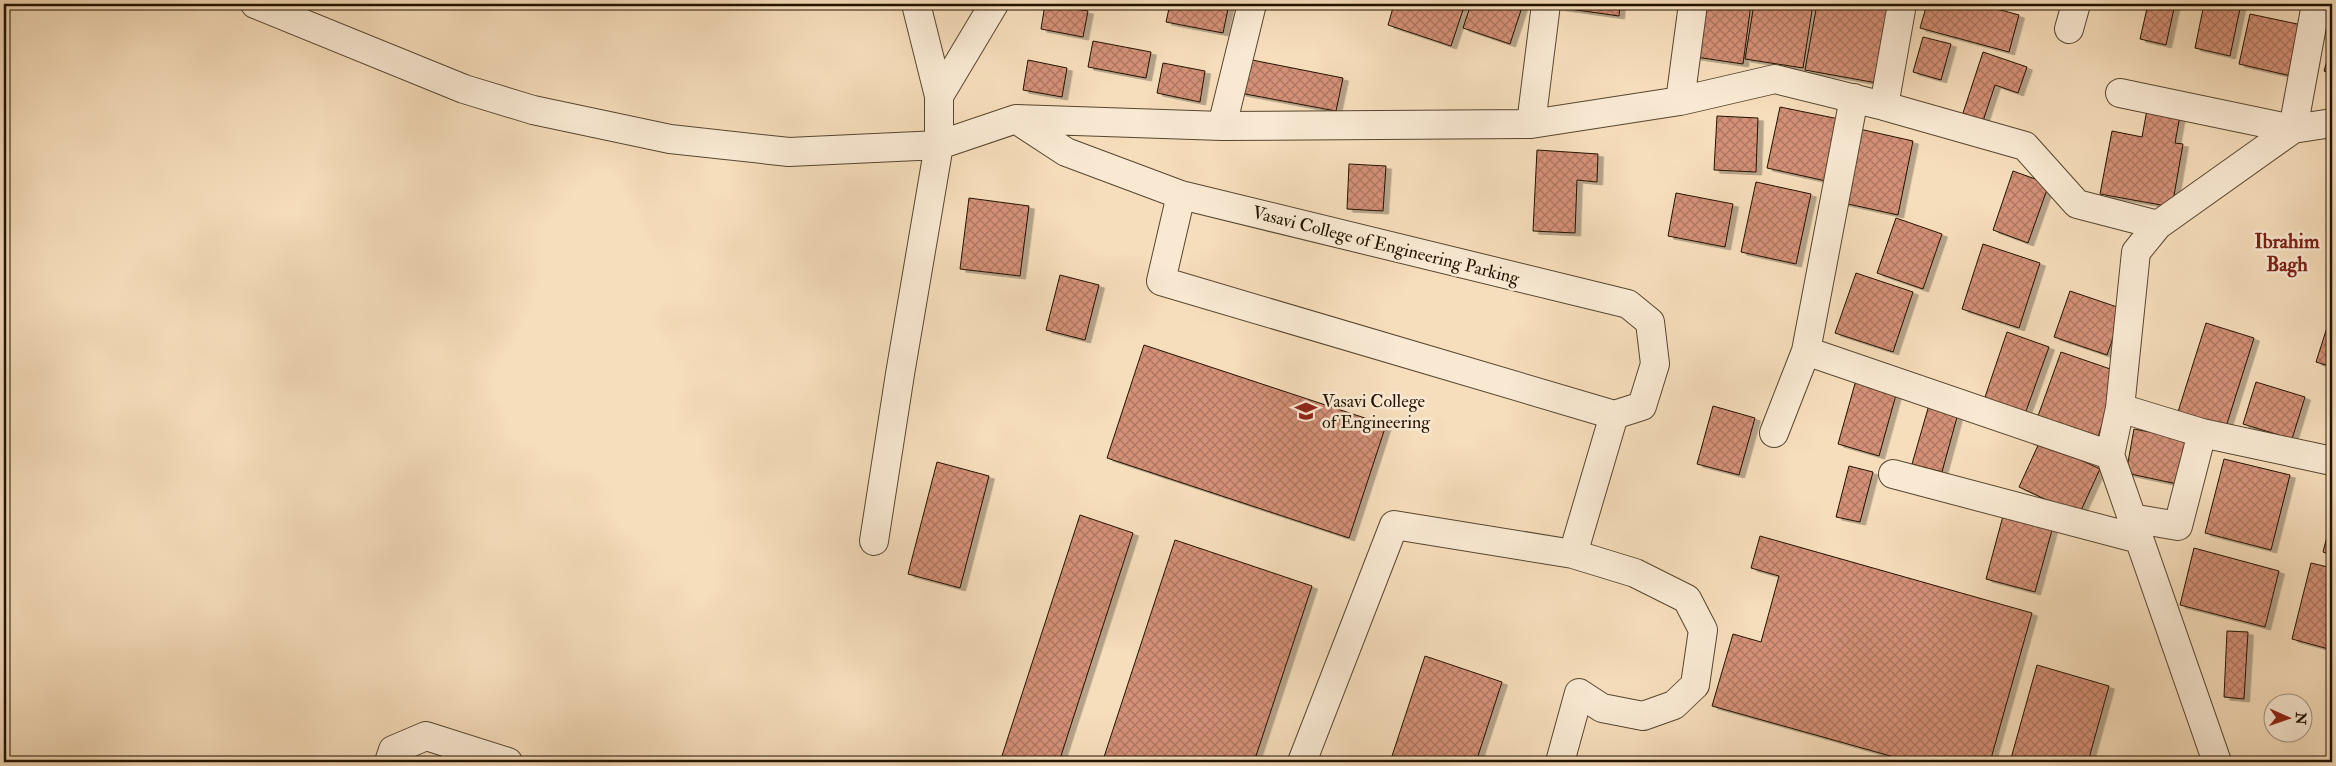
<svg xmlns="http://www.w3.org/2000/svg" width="2336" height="766" viewBox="0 0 2336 766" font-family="'IM FELL Double Pica',serif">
<defs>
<pattern id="building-cross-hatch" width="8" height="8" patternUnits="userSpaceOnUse" patternTransform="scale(1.25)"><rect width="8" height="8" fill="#d59178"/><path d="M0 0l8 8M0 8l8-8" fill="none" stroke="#ac7560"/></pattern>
<filter id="shadow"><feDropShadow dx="5.5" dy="3" stdDeviation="0" flood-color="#0004"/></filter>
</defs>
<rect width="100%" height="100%" fill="#f6ddbb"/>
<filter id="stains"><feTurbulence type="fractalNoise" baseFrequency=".004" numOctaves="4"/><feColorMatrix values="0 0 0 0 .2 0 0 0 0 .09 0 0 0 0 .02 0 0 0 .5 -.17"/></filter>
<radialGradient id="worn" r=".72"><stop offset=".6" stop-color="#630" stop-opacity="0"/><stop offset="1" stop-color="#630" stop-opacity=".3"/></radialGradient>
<path fill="url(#building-cross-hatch)" stroke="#221300" filter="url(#shadow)" d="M1045,4L1088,11L1083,37L1041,29Z
M1170,4H1229L1223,33L1166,22Z
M1394,4H1465L1451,46L1388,25Z
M1471,4H1523L1510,44L1463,28Z
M1555,4H1620L1619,16L1555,7Z
M1696,4H1751L1743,64L1689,56Z
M1754,4H1813L1803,68L1745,59Z
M1817,4H1892L1877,83L1805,70Z
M1927,4H1979L2019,15L2009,52L1920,28Z
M2148,4H2175L2166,45L2140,39Z
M2204,4H2241L2230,56L2195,48Z
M2250,14L2302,25L2291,76L2239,64Z
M1923,37L1951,44L1941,80L1913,72Z
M1093,41L1151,52L1146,78L1088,67Z
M2332,44V74L2324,71Z
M1983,52L2027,67L2018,93L1995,85L1983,121L1963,113Z
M1247,59L1343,78L1336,111L1240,93Z
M1028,60L1067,68L1062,97L1023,90Z
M1163,63L1205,71L1200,102L1157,93Z
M2148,104L2181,110L2175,143L2183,144L2172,207L2100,194L2112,131L2142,137Z
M1780,107L1839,119L1826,181L1767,168Z
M1717,116L1758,118L1756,172L1714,170Z
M1855,128L1913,141L1898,215L1839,202Z
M1537,150L1598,154L1597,182L1577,180L1575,233L1533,231Z
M1349,164L1386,166L1383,211L1347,209Z
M2013,171L2049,184L2028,243L1993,230Z
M1756,182L1811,194L1796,264L1741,252Z
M1676,193L1733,204L1725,247L1668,236Z
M969,198L1029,206L1020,276L960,269Z
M1896,218L1942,234L1923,289L1877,273Z
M1983,244L2040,263L2019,328L1962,309Z
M1856,273L1913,292L1893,352L1835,333Z
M1060,275L1099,285L1085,340L1046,330Z
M2070,291L2123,309L2107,355L2054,337Z
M2330,318L2332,319V367L2316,362Z
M2206,323L2254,338L2225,430L2177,415Z
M2007,332L2049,347L2025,414L1984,400Z
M1144,345L1386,425L1349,538L1107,458Z
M2061,352L2119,372L2098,437L2038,416Z
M1858,373L1899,384L1879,456L1838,444Z
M2256,382L2305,397L2292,439L2243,424Z
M1931,398L1960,406L1942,472L1912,464Z
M1713,406L1755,418L1739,475L1697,464Z
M2134,429L2186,439L2177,484L2126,473Z
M2040,441L2100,469L2079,515L2019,487Z
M2224,459L2290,475L2271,550L2205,533Z
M937,462L989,476L960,588L908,574Z
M1849,466L1873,472L1860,522L1836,517Z
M1080,515L1133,533L1059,762H1000Z
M2003,516L2052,530L2035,592L1986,579Z
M2332,517V555L2323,552Z
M1760,536L2032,613L1990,762H1912L1712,706L1733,634L1761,642L1779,576L1751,568Z
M1175,540L1312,586L1254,762H1120L1104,757Z
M2194,548L2279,571L2265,627L2180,605Z
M2311,563L2332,568V650L2292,639Z
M2227,631L2248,632L2244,699L2224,697Z
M1425,656L1502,682L1476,762H1390Z
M2037,665L2109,686L2088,762H2010Z"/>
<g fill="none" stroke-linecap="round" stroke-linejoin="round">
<g stroke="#57462f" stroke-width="30">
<path id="minor" d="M255,4L464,89L533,110L670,139L789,152L939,145L1016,119L1222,126L1531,124L1680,101L1775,79L1884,106L2025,146L2077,204L2158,225
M2069,29L2076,4
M2120,93L2293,129L2316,4
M939,96L994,4
M1854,98L1806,351L2110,455
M1680,101L1693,4
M1884,106L1902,4
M1017,120L1066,152L1181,195L1628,304L1650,322L1655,364L1642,406L1614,415
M1531,124L1546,4
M1222,126L1252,4
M1181,195L1161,281L1614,415
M2120,408L2202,433
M1774,433L1806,351
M1893,474L2139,539
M2131,518L2178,526L2202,433L2332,461
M874,541L900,374L939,145V96L916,4
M389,762L393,750L426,736L508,762
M1302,762L1394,525L1573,554
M1560,762L1579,693L1602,708L1643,716L1674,705L1695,685L1703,630L1687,599L1635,573L1573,554L1614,415
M2217,762L2110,455L2120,408L2136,252L2158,225L2293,129L2332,123"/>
</g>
<use href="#minor" stroke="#f9e9d3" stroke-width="28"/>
</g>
<defs>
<g id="university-bare" transform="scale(1.725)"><path d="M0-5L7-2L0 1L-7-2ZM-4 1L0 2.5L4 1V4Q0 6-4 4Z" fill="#8f2418" stroke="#f9e9d3" stroke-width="2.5" paint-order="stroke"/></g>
</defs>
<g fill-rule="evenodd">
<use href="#university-bare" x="1306" y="411"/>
</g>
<g text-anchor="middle" stroke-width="5" stroke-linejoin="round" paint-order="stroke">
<g font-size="18" fill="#221300" stroke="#f9e9d3">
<text transform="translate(1386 245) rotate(14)" y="6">Vasavi College of Engineering Parking</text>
</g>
<g font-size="18" fill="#221300" stroke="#f9e9d3" text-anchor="start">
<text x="1322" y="407">Vasavi College<tspan x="1322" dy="21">of Engineering</tspan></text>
</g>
<g font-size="20" font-weight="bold" fill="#7a1f14" stroke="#f9e9d3">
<text x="2287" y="248">Ibrahim<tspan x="2287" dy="23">Bagh</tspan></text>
</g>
</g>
<rect width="2336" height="766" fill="none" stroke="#f6ddbb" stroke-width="20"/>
<rect x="5" y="5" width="2326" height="756" fill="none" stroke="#221300" stroke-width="2.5"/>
<rect x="10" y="10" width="2316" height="746" fill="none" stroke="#221300"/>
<g transform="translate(2288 718) rotate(92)"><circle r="24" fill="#f9e9d3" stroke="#a3937f"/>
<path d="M0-4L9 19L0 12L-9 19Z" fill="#8f2418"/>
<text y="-8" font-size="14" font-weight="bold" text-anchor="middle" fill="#221300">N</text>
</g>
<rect width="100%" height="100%" filter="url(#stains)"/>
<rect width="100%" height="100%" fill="url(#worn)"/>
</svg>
